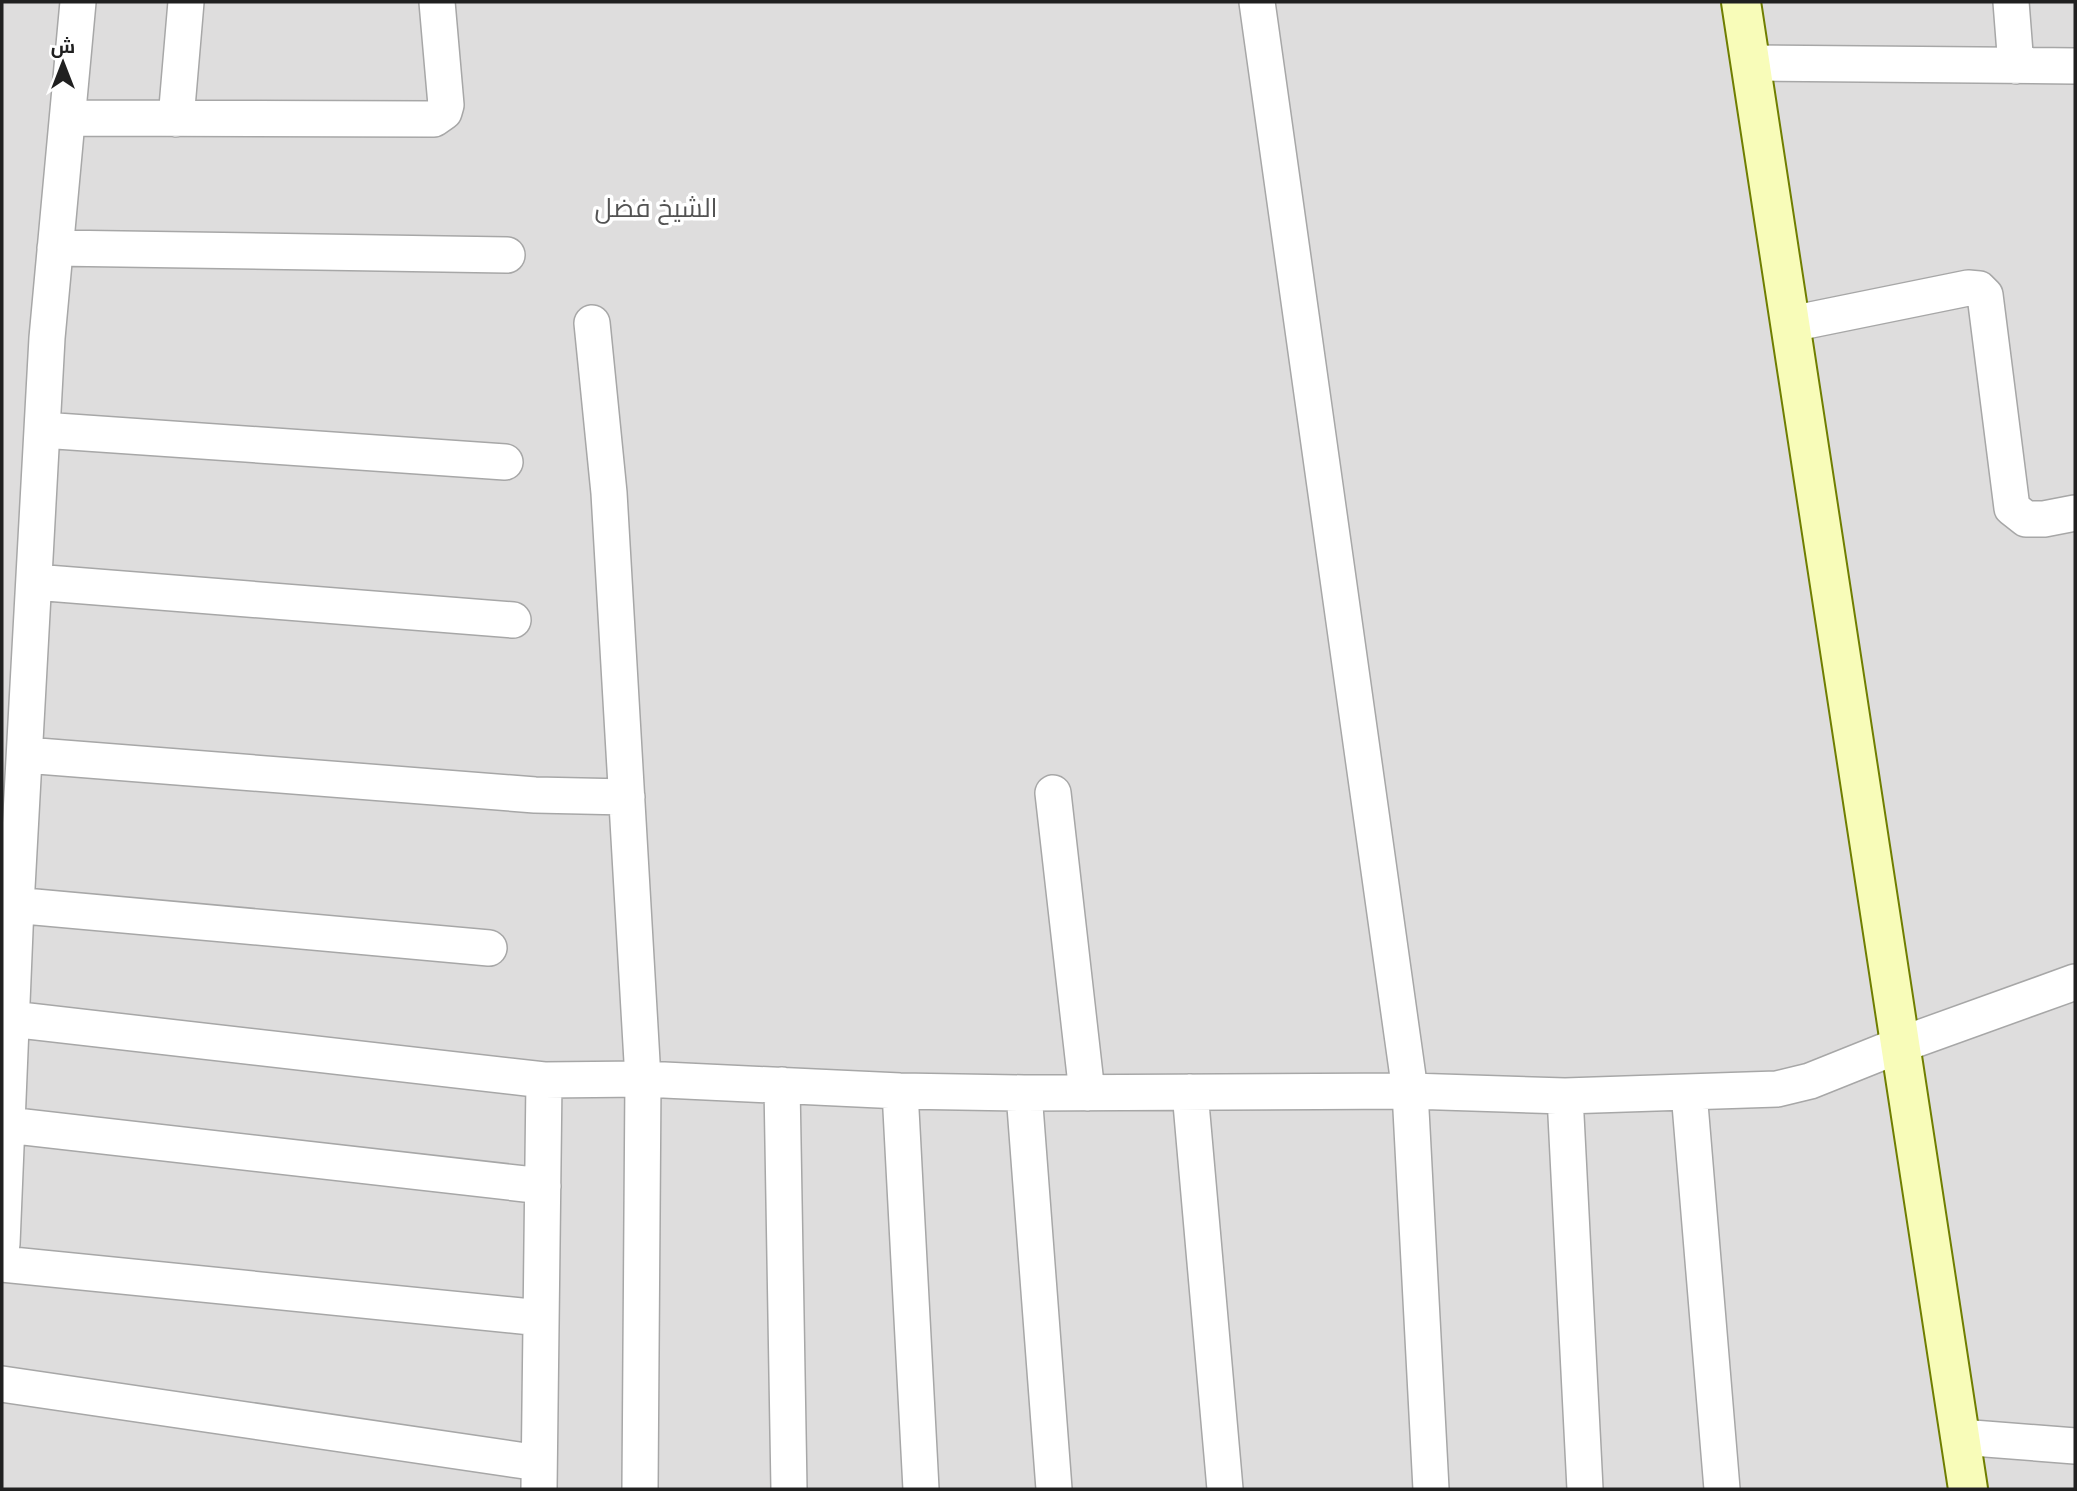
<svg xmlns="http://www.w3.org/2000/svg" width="2077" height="1491" viewBox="0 0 2077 1491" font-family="Raleway,Cairo,sans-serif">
<rect width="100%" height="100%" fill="#f1eee6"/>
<path fill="#dedddd" d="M2,2H2075V1489H2Z"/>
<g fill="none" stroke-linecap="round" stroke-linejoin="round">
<g stroke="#a7a7a7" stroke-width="38">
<path id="minor" d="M1257,2L1410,1091L1431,1489
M2011,2L2016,66
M1751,63L2075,66
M68,118L434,119L444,112L446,105L437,2
M176,119L186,2
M55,248L507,255
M592,323L609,493L643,1079L640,1489
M1791,324L1968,288L1979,289L1985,295L2012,508L2026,519H2044L2075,513
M42,430L505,462
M34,582L513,620
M25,755L535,795L627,797
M1053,793L1087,1093
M2,904L489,948
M11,1019L544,1080L643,1079L900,1091L1024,1093L1410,1091L1565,1096L1777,1089L1810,1081L1900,1045L2075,982
M782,1085L789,1489
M900,1091L921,1489
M1190,1092L1225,1489
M1689,1092L1722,1489
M1024,1093L1054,1489
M1565,1096L1585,1489
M7,1125L543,1186
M2,1244L16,906L47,338L78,2
M2,1264L541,1318
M2,1384L539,1463
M1960,1437L2075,1446
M539,1489L544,1080"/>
</g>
<g stroke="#6f7e00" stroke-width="42">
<path id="secondary" d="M1741,2L1968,1489"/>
</g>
<use href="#minor" stroke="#fff" stroke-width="35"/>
<use href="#secondary" stroke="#f8fcb9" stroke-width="38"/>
</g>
<g text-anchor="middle" stroke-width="7" stroke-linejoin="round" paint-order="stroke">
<g font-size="26" fill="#535353" stroke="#fff">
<text x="656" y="217">الشيخ فضل</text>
</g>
</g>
<rect width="2077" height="1491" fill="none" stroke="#202020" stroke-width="7"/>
<g transform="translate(63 63)" stroke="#ffffff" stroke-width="5" paint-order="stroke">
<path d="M0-5L12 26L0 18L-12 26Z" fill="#202020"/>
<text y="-10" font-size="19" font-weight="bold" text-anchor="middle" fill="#202020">ش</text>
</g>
</svg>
